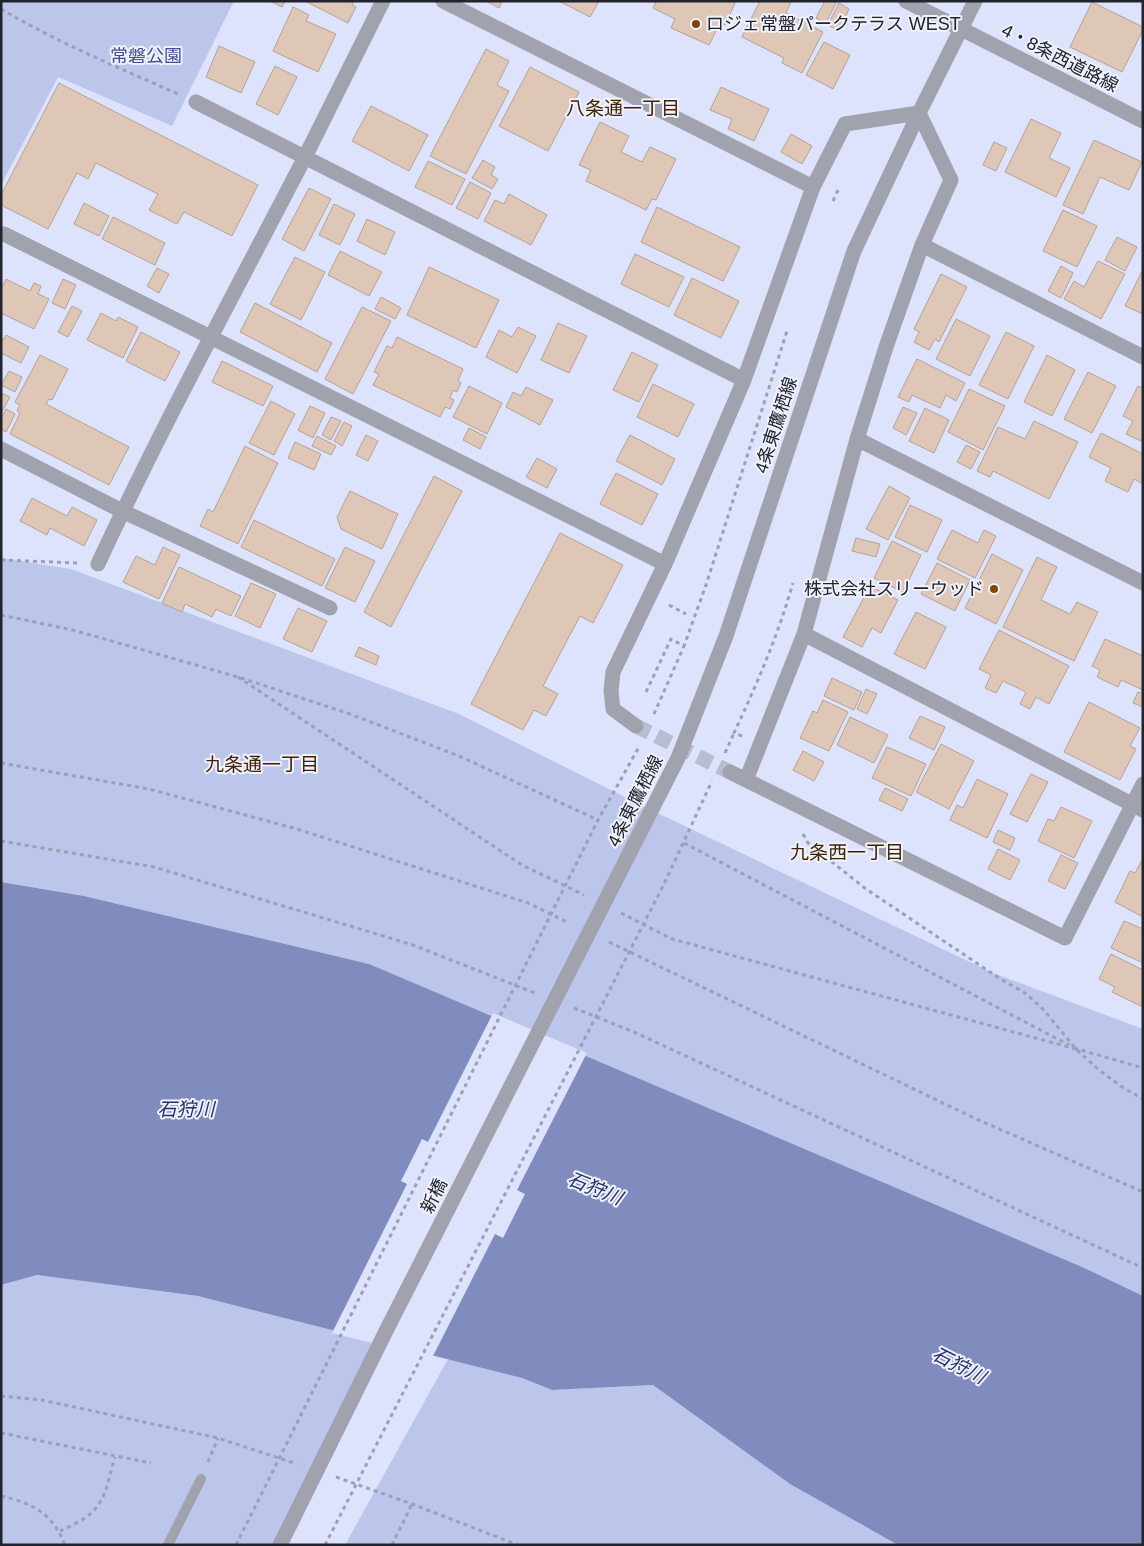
<svg xmlns="http://www.w3.org/2000/svg" width="1144" height="1546" viewBox="0 0 1144 1546" font-family="Arial,'Noto Sans JP',sans-serif">
<rect width="100%" height="100%" fill="#dde3fc"/>
<path fill="#bcc5ea" d="M1,1H234L172,126L58,77L1,185Z
M1,558L71,569L459,714L651,810L993,973L1143,1029V1306L369,964L84,896L1,882Z
M37,1275L198,1296L386,1331L278,1545H1V1285Z
M448,1359L522,1378L552,1390L653,1385L790,1484L898,1545H345Z"/>
<path fill="#808bbe" d="M1,882L84,896L369,964L1082,1267L1143,1296V1545H898L790,1484L653,1385L552,1390L522,1378L198,1296L37,1275L1,1285Z"/>
<path fill="#dde3fc" d="M493,1013L587,1053L517,1190L525,1194L503,1238L495,1234L432,1358L332,1333L407,1184L401,1181L422,1139L428,1142Z"/>
<path fill="#dec7b6" stroke="#b7a191" d="M270,1H285L282,7Z
M305,1H354L352,5L356,7L348,23Z
M486,1H502L499,8Z
M559,1H599L590,17Z
M651,1H732L735,3L725,25L720,23L709,45L671,28L675,19L653,8L656,3Z
M760,1H789L791,2L786,13L823,32L802,73L782,63L784,58L742,37Z
M825,1H833L836,3L826,23L816,18Z
M1092,2L1143,27V30L1122,72L1070,47Z
M839,3L849,9L839,31L828,25Z
M293,7L309,15L306,21L336,34L318,72L273,51Z
M824,42L850,55L833,89L806,75Z
M219,46L255,62L241,93L206,77Z
M486,49L509,61L497,85L509,91L466,174L430,156Z
M275,66L297,77L278,115L256,104Z
M530,67L579,92L548,151L499,126Z
M59,83L258,185L232,236L184,212L177,224L149,210L158,194L96,163L88,179L77,173L48,229L1,205V195Z
M721,87L769,109L754,141L728,129L732,119L710,110Z
M371,106L428,135L409,171L352,141Z
M1031,119L1061,133L1049,158L1070,168L1056,197L1005,172Z
M600,122L629,136L621,152L642,162L650,147L676,159L656,200L652,199L646,210L586,181L591,170L579,165Z
M791,134L812,146L802,164L781,152Z
M1094,140L1142,162L1129,190L1100,177L1083,214L1063,205Z
M994,142L1007,148L996,171L983,165Z
M483,160L495,167L491,175L498,179L492,189L472,178Z
M428,161L465,179L452,205L415,187Z
M470,182L491,193L478,219L456,208Z
M309,188L331,199L304,251L282,239Z
M509,194L547,215L531,245L484,221L495,200L504,204Z
M84,203L109,216L99,236L74,224Z
M334,204L355,214L340,245L319,235Z
M657,207L740,247L723,281L641,242Z
M1063,210L1097,226L1077,267L1043,251Z
M113,217L165,243L155,265L102,239Z
M367,219L395,232L385,255L357,241Z
M1117,237L1137,247L1125,271L1105,260Z
M340,251L382,272L369,296L328,275Z
M635,254L684,277L669,307L621,284Z
M295,257L325,272L301,320L270,304Z
M1098,261L1125,274L1101,319L1064,299L1074,281L1084,287Z
M1061,266L1073,273L1061,298L1048,291Z
M429,267L499,300L476,348L407,315Z
M157,268L169,274L159,293L147,286Z
M1143,269V314L1125,306Z
M941,274L967,287L939,342L935,339L929,350L914,342L919,332L914,329Z
M692,278L739,301L721,338L674,315Z
M6,279L30,291L34,283L41,286L38,294L49,299L34,329L1,313V289Z
M63,279L76,285L65,309L52,303Z
M381,297L401,308L395,319L375,309Z
M255,303L332,343L317,372L240,332Z
M72,306L82,311L68,337L58,332Z
M362,307L391,321L353,394L325,379Z
M101,313L116,321L118,317L138,327L123,358L87,340Z
M956,319L990,336L970,376L936,359Z
M558,323L587,336L569,373L541,360Z
M518,327L536,336L517,373L486,357L499,330L512,337Z
M141,332L180,352L165,381L126,361Z
M1006,332L1034,346L1008,399L979,385Z
M6,335L29,347L21,363L1,353V338L3,340Z
M397,337L463,369L458,381L461,383L457,392L453,390L450,398L454,400L450,409L445,407L440,417L373,385L379,374L374,372L387,346L392,348Z
M632,352L658,365L639,402L613,390Z
M40,355L68,369L52,400L49,399L46,404L129,447L109,485L10,434L20,413L17,411L20,405L15,402Z
M1047,355L1075,370L1052,416L1024,402Z
M917,359L965,383L956,401L946,395L940,408L912,395L909,402L898,397Z
M222,361L273,386L263,406L212,382Z
M9,371L22,377L15,392L1,385Z
M1088,372L1116,386L1092,433L1064,419Z
M653,384L694,404L678,437L637,417Z
M469,386L502,403L487,434L453,417Z
M1138,386L1143,388V437L1141,441L1126,434L1133,421L1123,416Z
M526,387L553,400L540,425L506,407L513,392L521,396Z
M969,389L1005,406L983,450L948,432Z
M1,393L10,397L1,413Z
M271,401L295,414L274,455L249,443Z
M310,406L325,413L313,438L298,430Z
M903,407L917,413L906,435L893,428Z
M925,408L949,420L934,453L909,441Z
M6,409L15,414L6,432L1,429V419Z
M331,417L341,421L331,440L322,435Z
M1034,421L1078,442L1049,499L993,471L990,477L977,471L998,427L1025,439Z
M344,422L352,426L342,446L334,441Z
M469,428L486,437L480,449L463,440Z
M1101,433L1143,454V484L1134,479L1128,492L1105,481L1111,468L1089,457Z
M366,435L378,441L368,461L356,455Z
M630,435L675,459L662,485L616,461Z
M317,436L336,446L331,455L312,446Z
M295,442L321,454L314,470L288,458Z
M966,445L980,452L971,469L957,462Z
M245,446L278,463L238,544L200,526L208,509L213,512Z
M537,458L557,469L547,488L526,477Z
M616,473L658,494L642,525L600,504Z
M434,476L462,491L391,627L364,612Z
M889,486L910,498L888,540L866,529Z
M350,491L398,514L382,549L341,529L337,517Z
M32,498L67,516L72,507L97,520L84,546L50,528L47,535L20,521Z
M910,505L942,520L927,552L895,537Z
M254,520L335,559L322,586L241,547Z
M952,530L978,543L984,530L996,536L975,578L937,559Z
M560,533L623,565L593,623L580,616L543,686L558,694L546,716L534,710L523,730L471,704Z
M856,538L880,544L876,557L852,551Z
M892,541L921,555L903,592L874,578Z
M163,547L180,555L159,599L123,582L136,556L155,565Z
M345,547L375,561L355,602L325,588Z
M992,554L1023,570L996,624L965,608Z
M1037,557L1057,567L1041,600L1070,614L1077,602L1098,612L1074,661L1003,627Z
M937,563L970,580L955,611L921,594Z
M179,567L241,596L231,616L216,609L212,617L185,604L182,612L162,603Z
M251,583L276,594L260,628L235,616Z
M870,586L898,600L881,633L872,628L862,647L843,637Z
M298,608L327,621L312,652L283,639Z
M916,612L946,627L925,669L894,654Z
M999,630L1069,666L1049,704L1036,697L1030,709L1020,704L1026,692L1003,681L996,693L985,688L991,675L979,669Z
M1105,639L1143,656V690L1121,680L1118,687L1097,677L1100,670L1092,666Z
M359,647L379,656L376,665L355,656Z
M832,678L862,692L854,710L824,696Z
M866,689L877,694L867,714L857,709Z
M1138,692L1143,694V707L1133,703Z
M823,700L848,712L829,751L800,738L813,711L817,713Z
M1089,702L1140,728L1130,746L1136,749L1120,780L1064,752Z
M920,716L945,727L934,750L909,738Z
M850,717L888,735L874,763L837,745Z
M941,744L974,761L949,809L916,792Z
M887,747L926,764L911,796L872,778Z
M803,751L824,762L814,781L793,770Z
M1031,774L1048,782L1027,822L1010,814Z
M977,779L1008,794L987,838L950,820L957,805L963,808Z
M885,788L908,799L902,811L879,800Z
M1061,807L1092,821L1074,858L1038,841L1048,819L1054,821Z
M998,830L1015,838L1010,850L993,842Z
M998,849L1020,860L1010,880L988,869Z
M1061,855L1078,863L1065,889L1048,881Z
M1143,858V917L1115,902L1130,871L1135,873Z
M1124,921L1143,929V963L1111,948Z
M1111,954L1143,970V1007L1112,992L1115,987L1099,979Z"/>
<g fill="none" stroke-linecap="round" stroke-linejoin="round">
<path stroke="#b7bdd3" stroke-width="15" stroke-dasharray="15 8" stroke-linecap="butt" d="M636,726L730,772"/>
<path stroke="#9ba0b4" stroke-width="3" stroke-dasharray="4 4" stroke-linecap="butt" d="M1,9C57,42 119,68 178,94
M833,201L839,188
M1,560L78,563
M669,605L686,614
M1,615L73,630L238,677L350,714L459,756L598,820
M238,677L522,865L584,895
M646,692L671,639L684,646L706,585L787,331
M654,714L684,646
M742,736L734,733C757,684 778,635 793,583
M725,753L734,733
M1,763L149,789L297,829L528,903L569,923
M803,834L808,843L866,889L1002,980L1025,993L1043,1009L1076,1049L1099,1070L1122,1087L1143,1099
M1,841L154,867L413,945L535,993
M684,843L1069,1045
M621,913L672,939L1076,1049
M609,942L972,1117L1143,1192
M574,1008L634,1032L1143,1268
M1074,1048L1143,1068
M1,1396L42,1400L218,1438L297,1464
M1,1433L151,1463
M208,1462L218,1438
M336,1477L412,1504L518,1545
M1,1496C33,1503 53,1514 65,1545
M60,1531C70,1526 82,1521 90,1514C107,1500 109,1476 115,1457
M236,1545L598,820L639,747
M325,1545L664,884L712,781
M392,1545L412,1504"/>
<path stroke="#a0a2ad" stroke-width="10" d="M168,1545L201,1479"/>
<path stroke="#a0a2ad" stroke-width="15" d="M443,1L813,187
M906,1L1143,121
M196,102L744,380
M4,234L665,564
M922,245L1143,357
M857,439L1143,583
M1,449L122,511L330,608
M98,564C162,426 235,292 305,157C331,105 357,53 383,1
M804,634L1143,810
M636,726L613,709L611,691L613,672L665,564L744,380L813,187L845,124L919,113L951,180L922,245L886,347L857,439L804,634L746,780
M730,772L1065,938L1143,784"/>
<path stroke="#a0a2ad" stroke-width="15" d="M280,1545L386,1331L678,758L726,636L854,251L919,113L975,1"/>
</g>
<g fill="#834702" stroke="#eff1fb" stroke-width="2">
<circle cx="696" cy="24" r="5"/>
<circle cx="994" cy="589" r="5"/>
</g>
<g text-anchor="middle" stroke-width="4" stroke-linejoin="round" paint-order="stroke">
<g font-size="18" fill="#21242d" stroke="#eff1fb" text-anchor="start">
<text x="706" y="30">ロジェ常盤パークテラス WEST</text>
<text x="984" y="595" text-anchor="end">株式会社スリーウッド</text>
</g>
<g font-size="18" fill="#454f91" stroke="#eff1fb">
<text x="146" y="62">常磐公園</text>
</g>
<g font-size="18" fill="#21242d" stroke="#eff1fb">
<text transform="translate(1060 58) rotate(27)" y="6">4・8条西道路線</text>
<text transform="translate(776 425) rotate(-72)" y="6">4条東鷹栖線</text>
<text transform="translate(635 801) rotate(-63)" y="6">4条東鷹栖線</text>
<text transform="translate(434 1196) rotate(-63)" y="6">新橋</text>
</g>
<g font-size="19" fill="#402207" stroke="#eff1fb">
<text x="623" y="115">八条通一丁目</text>
<text x="262" y="771">九条通一丁目</text>
<text x="847" y="859">九条西一丁目</text>
</g>
<g font-size="19" font-style="italic" fill="#282f6e" stroke="#eff1fb">
<text x="186" y="1116">石狩川</text>
<text transform="translate(595 1188) rotate(22)" y="7">石狩川</text>
<text transform="translate(959 1365) rotate(27)" y="7">石狩川</text>
</g>
</g>
<rect width="1144" height="1546" fill="none" stroke="#21242d" stroke-width="5"/>
</svg>
